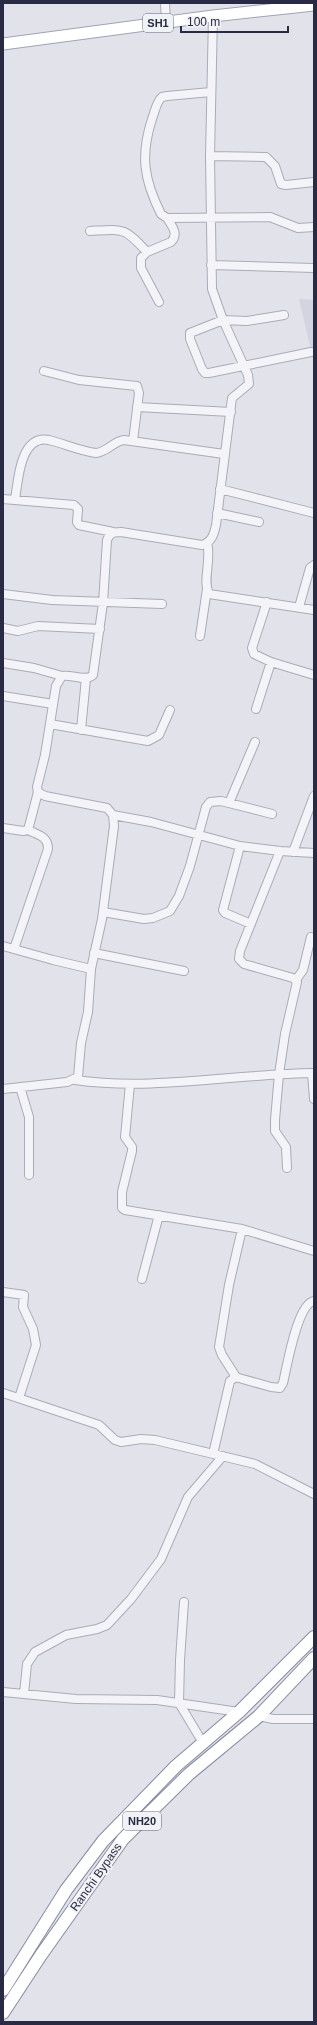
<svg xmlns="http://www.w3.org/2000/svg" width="317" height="2025" viewBox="0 0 317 2025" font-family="Helvetica,sans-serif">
<rect width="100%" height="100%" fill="#e1e2ea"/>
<path fill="#d3d4df" d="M299,299L314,300V363Z"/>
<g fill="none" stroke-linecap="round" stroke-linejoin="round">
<g stroke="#aaabb8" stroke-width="10">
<path id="minor" d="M165,3L166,22
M211,92L167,96L162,97C156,102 155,112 152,119C140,156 144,180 161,214L167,218L270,217L298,228L314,227
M210,156L266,157L275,166L281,184L286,185L314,182
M90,231C124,229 124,227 147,252
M211,265L314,268
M159,302L141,268V258L147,252L171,242C179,234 172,226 167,218
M284,315L247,321L223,320L190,333V339L202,369L205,373H209L311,352
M44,371L79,380L137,386L139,393L133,441
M137,407L231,412
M220,489L314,513
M3,499L74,505L78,509L77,522L79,525L113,532
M15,500C18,481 20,434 49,440C65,444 80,451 96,453C107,452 114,441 124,440L224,454
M217,513L259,522
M207,543C212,559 202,580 209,594L314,610
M3,594L52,600L162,604
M267,602L252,648L254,654L271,662L314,675
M299,607L310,568L314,565
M3,628L18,631L38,626L100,629
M200,636L207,589
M3,663L34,668L62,676
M3,696L53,704
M256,709L271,662
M50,724L148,741L159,735L170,710
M81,730L86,678
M229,803L255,742
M113,815L151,822L240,846L280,851L314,853
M3,828L23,831L28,830L38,792
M240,846L223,910L225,913L251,924
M280,851L240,951L239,959L244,964L293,978L297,982L285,1034L279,1074L275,1120V1131L286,1147L287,1168
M293,852L314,796
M103,912L144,919L153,918L170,911L179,896L190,866L206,807L210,802L221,801L272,814
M3,946L53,960L91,969
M14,949L48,849C48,836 38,835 28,830
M94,953L184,971
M296,980L303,970L311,937
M312,1073L314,1099
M75,1080C154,1091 234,1074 314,1073
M130,1084L125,1137L132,1147V1151L122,1192V1208L125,1210L242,1229L314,1251
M20,1087L29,1117V1175
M3,1089L67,1082L78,1077L81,1043L88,1012L91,969L102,919L114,826L113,815L107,808L45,796L38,792L37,787L45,755L56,686L62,676C71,674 86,682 93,675L103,603L107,540C110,533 113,532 121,532L202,545C212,542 214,534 216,525L232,398L249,384L248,375L223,320L212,289L210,156L213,16
M142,1279L159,1215
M3,1292L24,1295L23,1307L33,1329L36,1345L19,1398
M236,1377L222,1355L219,1347L229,1285L242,1229
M3,1393L99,1425L115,1440L121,1442L141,1439L155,1440L255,1464L314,1494
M213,1454L230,1381L236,1377L239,1378L271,1387L280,1388L283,1383C287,1367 297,1304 314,1301
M184,1602L180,1660L179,1703L203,1743
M3,1692L76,1699L157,1700L239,1712
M24,1694L27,1664L35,1652L66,1635L97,1629L107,1625L131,1599L161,1559L188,1497L223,1456
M259,1716L273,1719H314"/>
</g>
<g stroke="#a0a3b7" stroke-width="13">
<path id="major" d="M3,44L213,16L314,5"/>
</g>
<g stroke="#878ba2" stroke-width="14">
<path id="highway" d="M3,1990L66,1890L103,1841L176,1766L239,1712L314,1637
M3,2013L41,1955L123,1839L189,1774L259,1716L314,1658"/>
</g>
<use href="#minor" stroke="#f4f4f8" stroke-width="8"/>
<use href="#major" stroke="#fff" stroke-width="11"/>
<use href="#highway" stroke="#fff" stroke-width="12"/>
</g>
<g text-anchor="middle" stroke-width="4" stroke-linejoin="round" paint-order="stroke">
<g fill="#f1f2f7" stroke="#646779" stroke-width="1">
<rect x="143" y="14" width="30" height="18" rx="3"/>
<rect x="123" y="1812" width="38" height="18" rx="3"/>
</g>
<g font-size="11" font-weight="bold" fill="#282b43">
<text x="158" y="27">SH1</text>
<text x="142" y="1825">NH20</text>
</g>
<g font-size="12" fill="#282b43" stroke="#f1f2f7">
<text transform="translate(96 1877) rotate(-55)" y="4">Ranchi Bypass</text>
</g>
</g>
<rect width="317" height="2025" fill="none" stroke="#282b43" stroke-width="8"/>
<path d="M181 26v6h107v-6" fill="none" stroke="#282b43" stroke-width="2"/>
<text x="187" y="26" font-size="12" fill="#282b43" stroke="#f1f2f7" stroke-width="3" paint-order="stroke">100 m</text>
</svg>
